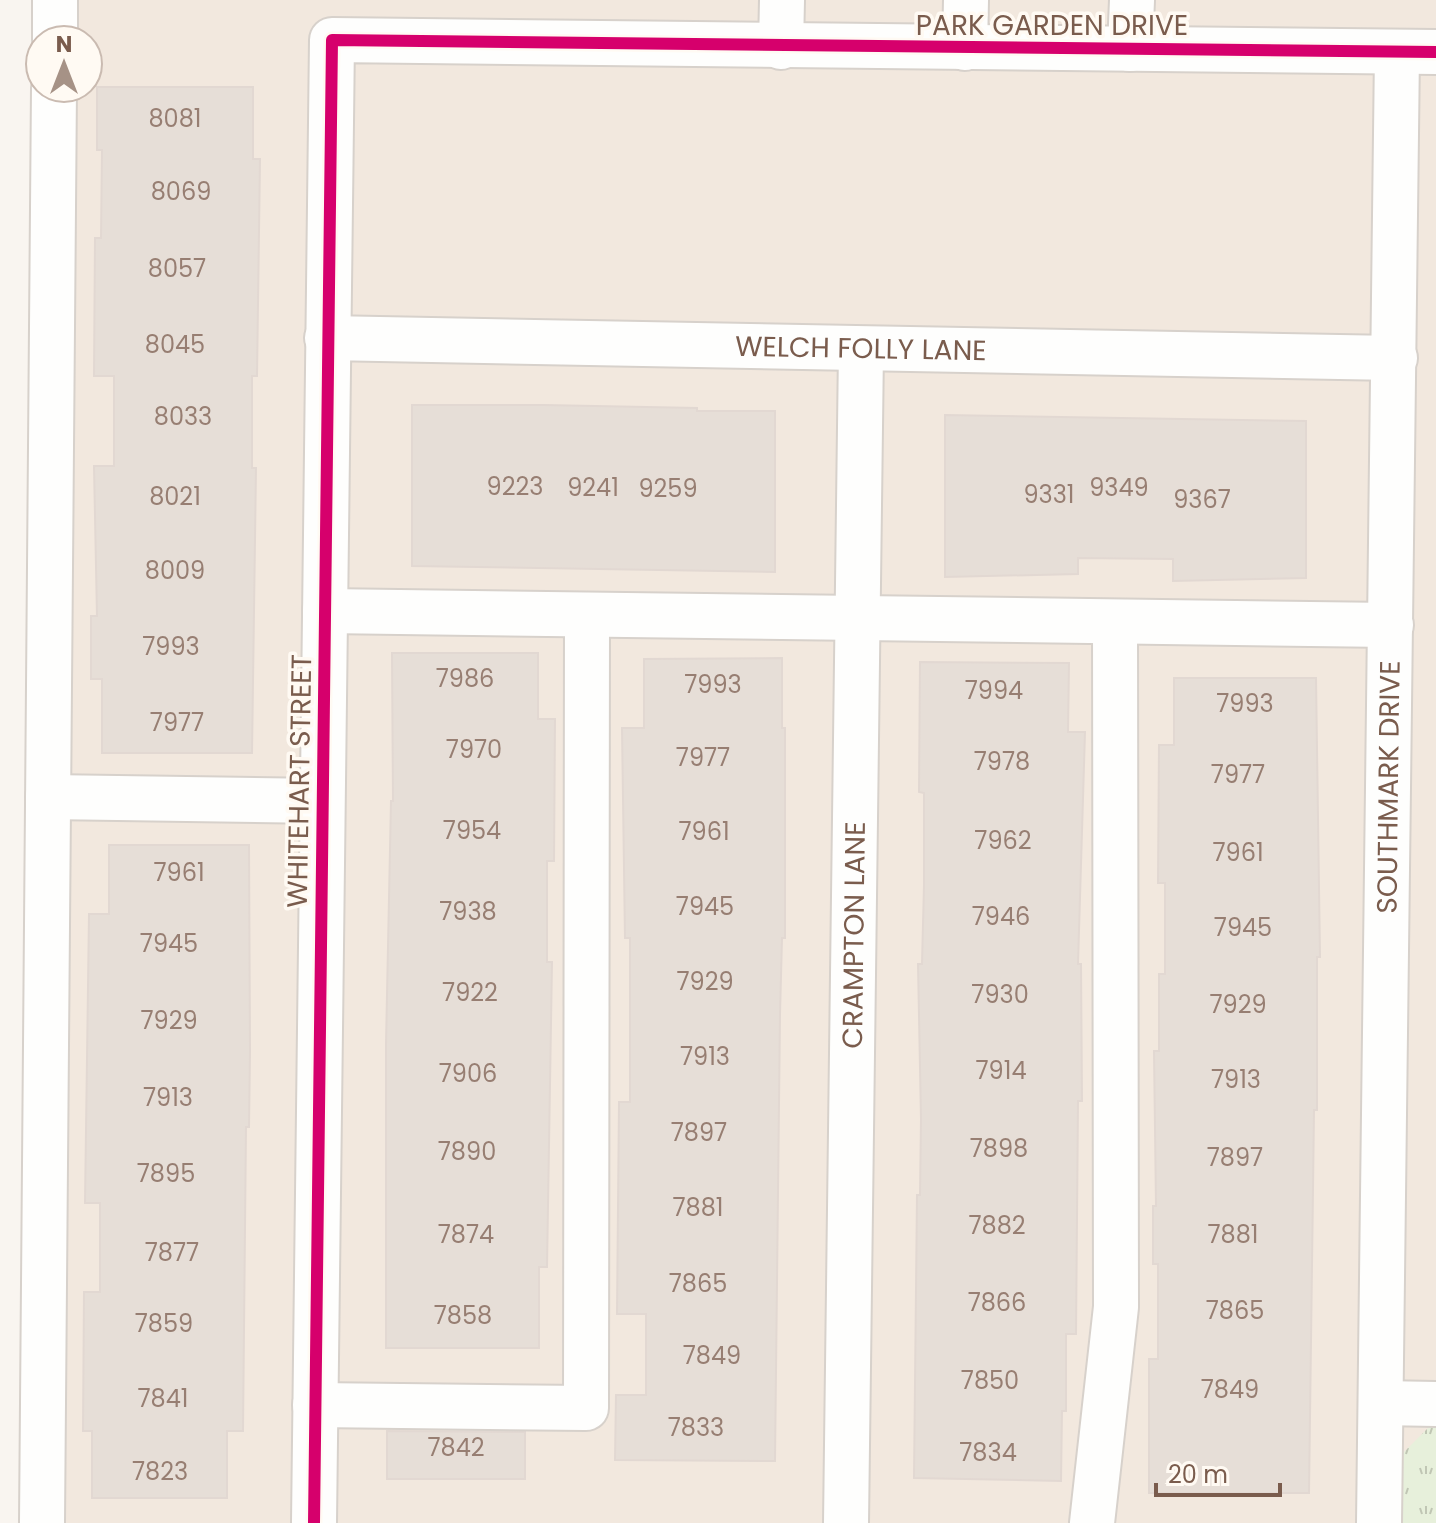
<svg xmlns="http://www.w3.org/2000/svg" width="1436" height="1523" viewBox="0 0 1436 1523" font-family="Poppins,sans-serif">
<defs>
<pattern id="park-tufts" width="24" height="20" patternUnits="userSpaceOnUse" patternTransform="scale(2)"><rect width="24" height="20" fill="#e7f0db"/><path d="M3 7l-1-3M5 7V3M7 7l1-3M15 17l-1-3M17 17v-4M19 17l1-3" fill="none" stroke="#c0c6b4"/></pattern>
</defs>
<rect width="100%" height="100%" fill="#f9f5f0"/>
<path fill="#f2e8de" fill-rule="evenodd" d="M38,0H1436V1426H1429L1397,1523H26ZM40,40H88V88H40Z"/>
<path fill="url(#park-tufts)" d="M1430,1426H1436V1523H1397L1400,1456Z"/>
<path fill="#e6ded7" stroke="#e2d8d2" stroke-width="2" d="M97,87H253V159H260L257,376H252V468H256L252,753H102V679H91V616H97L94,466H114V376H94L95,238H101L102,150H97Z
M412,405H544L697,408V411H775V572L412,566Z
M945,415L1306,421V578L1173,581V559L1078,558V574L945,577Z
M392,653H538V719H555L554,861H547V962H552L547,1267H539V1348H386V1044L391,801H393Z
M782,658V728H785V938H782L780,1014L775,1461L615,1460L616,1395H646V1314H617L619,1102H630V938H625L622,728H644V659Z
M920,662L1069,663L1068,732H1085L1078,964H1081L1082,1101H1078L1076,1334H1066V1411H1062L1061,1481L914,1478L917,1195H920L921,1119L918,964H922L924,885V793L919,792Z
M1174,678H1316L1320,957H1317V1110H1314L1313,1189L1309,1493H1149V1359H1158V1264H1153V1206H1156L1154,1051H1159V974H1165V883H1158L1159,745H1174Z
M109,845H249L250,1051L249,1127H246L243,1431H227V1498H92V1431H83L84,1292H100V1203H85L89,914H109Z
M387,1431L525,1432V1479H387Z"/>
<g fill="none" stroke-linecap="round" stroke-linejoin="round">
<g stroke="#d7d1cb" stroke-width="48">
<g id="minor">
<path d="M55,40V0"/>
<path d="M781,47L782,0"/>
<path d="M965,48L966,0"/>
<path d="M1130,49L1132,0"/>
<path id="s1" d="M327,338L1395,358"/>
<path d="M325,611L1391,625"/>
<path d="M48,797L322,801"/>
<path d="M1381,1403L1436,1404"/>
<path d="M315,1405L586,1408L587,616"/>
<path d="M42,1523L54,88"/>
<path d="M314,1523L332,40L1436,52"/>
<path id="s2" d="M846,1523L861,349"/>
<path d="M1092,1523L1116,1307L1115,622"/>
<path id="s3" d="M1379,1523L1397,52"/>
</g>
</g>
<use href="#minor" stroke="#fefefd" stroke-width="44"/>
<g stroke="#fffaf3" stroke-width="17">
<path id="cycleway" d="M314,1523L332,40L1436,52"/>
</g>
<use href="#cycleway" stroke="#d6006c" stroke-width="12"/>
</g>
<g text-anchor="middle" stroke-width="7" stroke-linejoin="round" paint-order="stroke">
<g font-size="24" fill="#977e72">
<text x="175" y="127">8081</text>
<text x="181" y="200">8069</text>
<text x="177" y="277">8057</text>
<text x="175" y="353">8045</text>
<text x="183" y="425">8033</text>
<text x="515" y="495">9223</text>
<text x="593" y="496">9241</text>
<text x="1119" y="496">9349</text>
<text x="668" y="497">9259</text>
<text x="1049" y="503">9331</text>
<text x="175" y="505">8021</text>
<text x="1202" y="508">9367</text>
<text x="175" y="579">8009</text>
<text x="171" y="655">7993</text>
<text x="465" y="687">7986</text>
<text x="713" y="693">7993</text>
<text x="994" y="699">7994</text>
<text x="1245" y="712">7993</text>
<text x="177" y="731">7977</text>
<text x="474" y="758">7970</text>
<text x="703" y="766">7977</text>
<text x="1002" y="770">7978</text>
<text x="1238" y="783">7977</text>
<text x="472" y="839">7954</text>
<text x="704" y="840">7961</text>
<text x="1003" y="849">7962</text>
<text x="1238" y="861">7961</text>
<text x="179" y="881">7961</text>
<text x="705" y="915">7945</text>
<text x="468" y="920">7938</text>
<text x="1001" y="925">7946</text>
<text x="1243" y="936">7945</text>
<text x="169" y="952">7945</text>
<text x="705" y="990">7929</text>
<text x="470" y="1001">7922</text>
<text x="1000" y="1003">7930</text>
<text x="1238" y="1013">7929</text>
<text x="169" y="1029">7929</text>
<text x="705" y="1065">7913</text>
<text x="1001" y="1079">7914</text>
<text x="468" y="1082">7906</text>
<text x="1236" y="1088">7913</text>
<text x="168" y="1106">7913</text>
<text x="699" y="1141">7897</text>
<text x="999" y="1157">7898</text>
<text x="467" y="1160">7890</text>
<text x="1235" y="1166">7897</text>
<text x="166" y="1182">7895</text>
<text x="698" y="1216">7881</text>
<text x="997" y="1234">7882</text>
<text x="466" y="1243">7874</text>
<text x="1233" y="1243">7881</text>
<text x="172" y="1261">7877</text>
<text x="698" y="1292">7865</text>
<text x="997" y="1311">7866</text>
<text x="1235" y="1319">7865</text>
<text x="463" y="1324">7858</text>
<text x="164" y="1332">7859</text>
<text x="712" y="1364">7849</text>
<text x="990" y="1389">7850</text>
<text x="1230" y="1398">7849</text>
<text x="163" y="1407">7841</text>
<text x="696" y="1436">7833</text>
<text x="456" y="1456">7842</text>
<text x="988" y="1461">7834</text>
<text x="160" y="1480">7823</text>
</g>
<g font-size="28" fill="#7a5c4d" stroke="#fffaf3">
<text x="1052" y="35">PARK GARDEN DRIVE</text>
<text dy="10" stroke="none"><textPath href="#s1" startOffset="534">WELCH FOLLY LANE</textPath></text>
<text transform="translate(299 781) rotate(-89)" y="10">WHITEHART STREET</text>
<text dy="10" stroke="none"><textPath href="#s3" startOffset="736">SOUTHMARK DRIVE</textPath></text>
<text dy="10" stroke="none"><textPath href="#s2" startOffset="588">CRAMPTON LANE</textPath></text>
</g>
</g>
<g transform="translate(64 64)"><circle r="38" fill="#fffaf3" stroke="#cabbb1" stroke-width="2"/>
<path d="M0-6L14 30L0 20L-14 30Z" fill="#a69286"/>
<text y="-12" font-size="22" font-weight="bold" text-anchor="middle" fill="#7a5c4d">N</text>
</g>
<path d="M1156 1483v12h124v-12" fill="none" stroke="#7a5c4d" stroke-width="4"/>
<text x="1168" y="1483" font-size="24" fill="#7a5c4d" stroke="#fffaf3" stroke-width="6" paint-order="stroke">20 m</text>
</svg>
